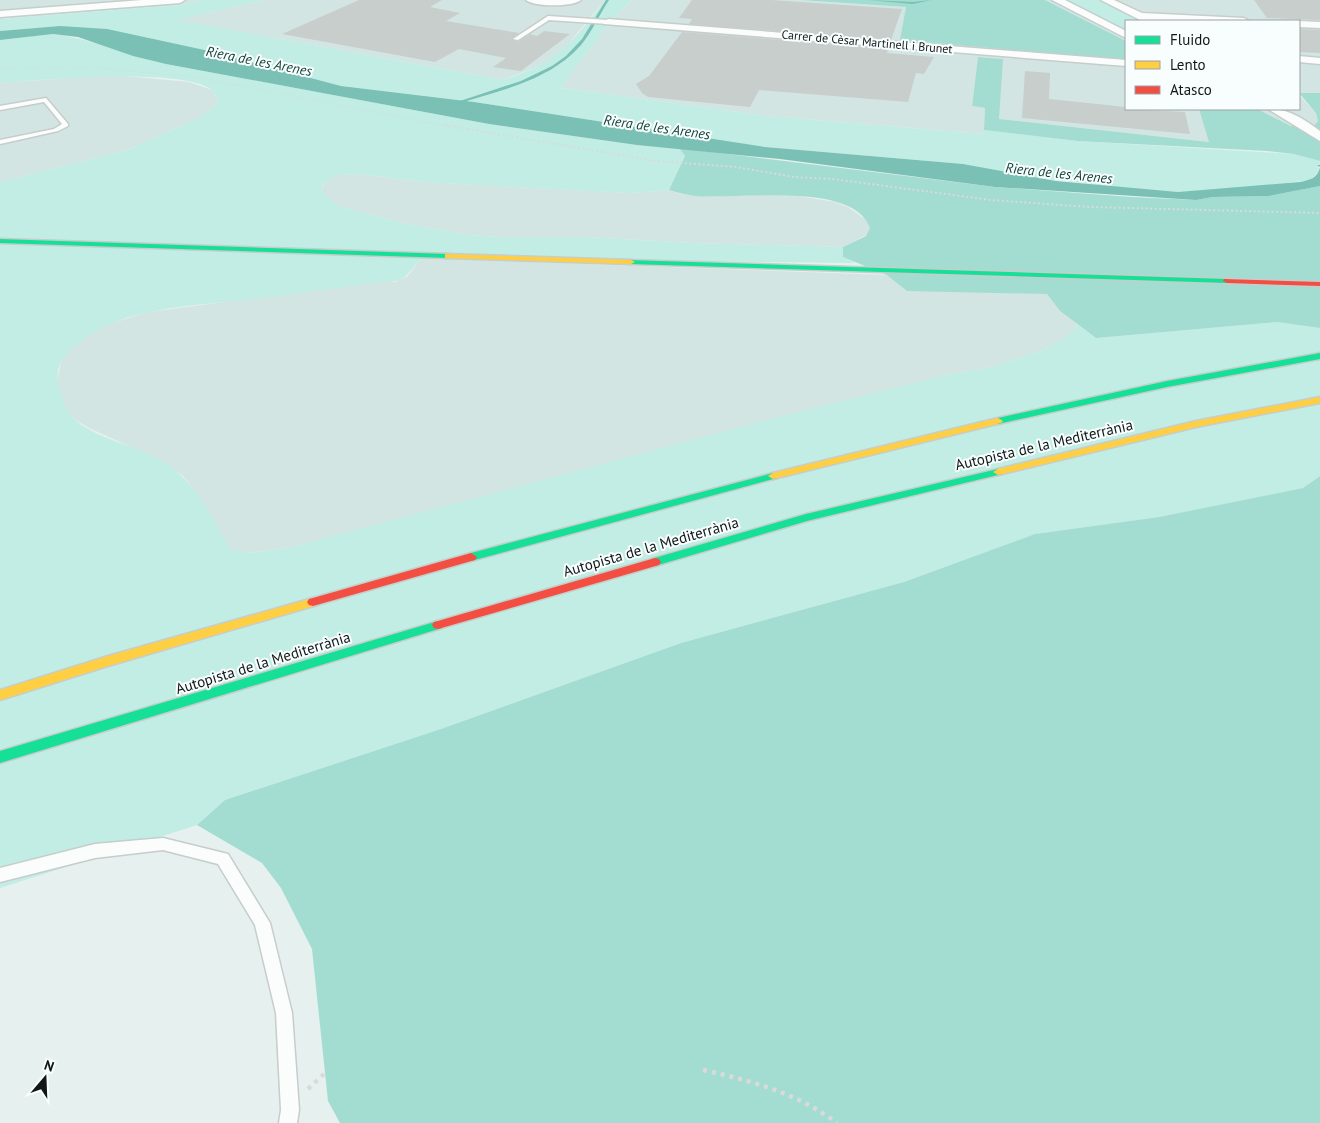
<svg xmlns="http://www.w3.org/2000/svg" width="1320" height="1123" viewBox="0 0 1320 1123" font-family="'PT Sans',sans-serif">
<rect width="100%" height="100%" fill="#e6f0ee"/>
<path fill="#d3e5e2" d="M0,0H203L179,5L0,19Z
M265,0H605L564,49L549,62L503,80L176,20Z
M632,0H800L906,7L901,40L1126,60V109H1199L1210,142L999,119L1002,59L978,57L972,106L985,108L984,134L767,116L561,88L612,19Z
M1045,0H1320V93H1299V21H1126V41Z
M113,75L189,82L212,90L219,101L211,110L194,120L128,150L0,182V83Z
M1299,95L1316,113L1318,121L1315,126H1291L1257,109H1299Z
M360,174L426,182L630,193L669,190L681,194L711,197L785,194L835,202L848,207L868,221L870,229L866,235L843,247L693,243L586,237H500L468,235L402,223L339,206L324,194L321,188L327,181L338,175Z
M421,258L887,275L988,291L1047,294L1060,311L1078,325L1068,336L1043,350L992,367L946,375L288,548L249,553L229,549L204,504L183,476L162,461L89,428L74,419L66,409L57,381L62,358L87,335L106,325L148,312L380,282H395L408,276Z"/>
<path fill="#c1ede4" d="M203,0H265L177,20L503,80C553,65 575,41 605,0H632L612,19L561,88L767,116L983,134L984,130L1078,141L1294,154L1320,161V165H1318L1319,172L1310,180L1249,188L1178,192L1125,188L1024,176L963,164L765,147L474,102L341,86L209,51L60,26L0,31V19L179,5Z
M1063,0H1098L1142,21H1126V31Z
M53,34C92,39 128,55 166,64L489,124L637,145L679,148L685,156L669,190L630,193L589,191L426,182L360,174L338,175L327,181L321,187L324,194L339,206L402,223L468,235L500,237H586L693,243L843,247L844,257L855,263L421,258C406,276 405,283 380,282C337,288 295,294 252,299C192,307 120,305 73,348C61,359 54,370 59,387C63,398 65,409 73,418C93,438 137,446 161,460C193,479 213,518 230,549L249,553L288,548L771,419L946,375L992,367L1043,350L1068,336L1078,325L1096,338L1277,322L1320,328V476L1303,488L1159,517L1035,534L904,582L681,643L441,729L225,800L197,825L0,888V182L128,150L194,120L211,110L219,101C217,98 215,94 213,91C188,66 37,80 0,83V40Z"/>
<path fill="#a3dcd1" d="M800,0H1045L1126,41V60L900,40L906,7Z
M978,57L1003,59L999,119L1209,142L1199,109H1257L1291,126H1314L1318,121L1316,113L1299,93H1320V161L1294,154L1267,151L1078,141L984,130L985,108L972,106Z
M679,148L995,187L1132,197L1196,200L1213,197L1269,196L1320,186V328L1277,322L1096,338L1060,311L1047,294L907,291L887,275L843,257V247L866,236L870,228C854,180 735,200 696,196C687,195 678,193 669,190L685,156Z
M1320,476V1123H340L328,1101L312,949L281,888L262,863L197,825L225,800L441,729L681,643L904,582L1035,534L1159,517L1303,488Z"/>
<path fill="#7ac0b4" d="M60,26L107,29L209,51L341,86L474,102L765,147L963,164L1056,181L1178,192L1300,182C1310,180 1318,178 1320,167L1317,165H1320V186L1269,196L1213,197L1196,200L995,187L780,159L637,145L489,124L166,64L133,56L78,37L53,34L0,40V31Z"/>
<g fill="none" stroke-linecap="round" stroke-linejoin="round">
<path fill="#7ac0b4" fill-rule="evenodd" d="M606,0H609C599,15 592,32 581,45C549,81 501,90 457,104L454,103L521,81L552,66L566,56L582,39Z
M868,0L913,2L931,0L913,4Z"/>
</g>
<path fill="#c7cecc" d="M359,0H442L430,7L460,13L446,21L519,33L511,39L518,42L530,34L537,36L544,31L570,34L521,71L493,67L506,58L459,49L435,62L282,34Z
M692,0H771L902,9L891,40L689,24L692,19L679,18Z
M1254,0H1320V20L1267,18Z
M1299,29L1320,30V53L1299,52Z
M682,32L888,49L887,53L934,57L924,74L916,73L908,102L759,90L750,107L648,97L642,93L636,84L649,76Z
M1025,71L1050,73L1049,99L1126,107V109L1185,112L1190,134L1022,118Z"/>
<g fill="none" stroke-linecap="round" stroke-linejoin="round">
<g stroke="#c6cdcb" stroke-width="3">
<path id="lane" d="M548,16L608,20L611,22L608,24L549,20L518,40L513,39Z
M46,98L68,124V126L58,131L0,144V140L54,129L62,124L44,102L0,110V106Z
M163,838L228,854L270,923L292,1013L299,1110L297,1123H279L281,1110L276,1013L255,925L218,864L163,850L95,858L0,882V868L95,844Z"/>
</g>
<g stroke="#c6cdcb" stroke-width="3">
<path id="street" d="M142,0H185L180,3L0,17V11Z
M526,0H581C573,7 534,7 526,0Z
M1052,0H1065L1126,31V38Z
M1101,0H1114L1142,13L1244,18L1249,21H1142Z
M608,19L1126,60V66L604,24L603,22Z
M1298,21H1299L1320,22V28L1299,27Z
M1299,56L1320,58V64L1299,62Z
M1268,109C1288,108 1304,119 1320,131V141Z"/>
</g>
<g stroke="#c6cdcb" stroke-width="3">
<path id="fast" d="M0,239L448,254L452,256L448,258L0,243Z
M628,260L1227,279L1231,281L1227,283L631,264H628Z
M1320,353V359L1167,387L998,424L993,421L998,418L1167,381Z
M998,469L1003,472L1002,474L807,521L655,566L649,562L651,559L806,514Z
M773,473L778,476L777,478L471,561L465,557L471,553Z
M438,621L442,622L444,625L442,628L0,763V751Z"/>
</g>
<g stroke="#c6cdcb" stroke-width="3">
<path id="slow" d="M445,254L631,260L635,262L631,264L448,258H445Z
M1320,397V403L1196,427L998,475L993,472L998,469L1196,421Z
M998,418L1003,421L1001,423L773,479L768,476L773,473Z
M313,598L317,599L319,602L317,605L108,666L0,700V690L108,656Z"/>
</g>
<g stroke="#c6cdcb" stroke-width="3">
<path id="jam" d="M1224,279L1320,282V286L1227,283L1223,281Z
M471,553L477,557L475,560L313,606L309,605L307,602L309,599L313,598Z
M655,558L659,559L661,562L659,565L438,629L434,628L432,625L434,622L438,621Z"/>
</g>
<path stroke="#d8dbda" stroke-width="1" stroke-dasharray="1 2" stroke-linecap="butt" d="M0,68H98L195,77L451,127"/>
<path stroke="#d8dbda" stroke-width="2" stroke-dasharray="2 2.5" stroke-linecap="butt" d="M445,125L655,161L736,167L794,177L833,179L991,200L1089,207L1320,213"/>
<path stroke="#d8dbda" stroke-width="4.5" stroke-dasharray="4 5" stroke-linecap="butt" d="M703,1070C752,1081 797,1093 837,1123
M308,1089L325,1073"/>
<use href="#lane" fill="#fbfdfc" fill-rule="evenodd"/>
<use href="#street" fill="#fbfdfc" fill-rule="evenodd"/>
<use href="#fast" fill="#16e098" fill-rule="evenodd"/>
<use href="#slow" fill="#ffcf43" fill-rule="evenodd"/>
<use href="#jam" fill="#f24e42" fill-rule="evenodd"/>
</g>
<g text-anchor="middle" stroke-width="4" stroke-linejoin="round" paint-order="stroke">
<g font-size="12" fill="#111716" stroke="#f7fefd">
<text transform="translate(867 42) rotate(5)" y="4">Carrer de Cèsar Martinell i Brunet</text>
</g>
<g font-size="14" font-style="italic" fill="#154139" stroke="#f7fefd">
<text transform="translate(259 61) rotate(11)" y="5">Riera de les Arenes</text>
<text transform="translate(657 127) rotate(8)" y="5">Riera de les Arenes</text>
<text transform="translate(1059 173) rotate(6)" y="5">Riera de les Arenes</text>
</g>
<g font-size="15" fill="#111716" stroke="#f7fefd">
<text transform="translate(1044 445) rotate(-13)" y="5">Autopista de la Mediterrània</text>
<text transform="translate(651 547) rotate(-16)" y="5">Autopista de la Mediterrània</text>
<text transform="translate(263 663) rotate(-17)" y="5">Autopista de la Mediterrània</text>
</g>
</g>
<rect x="1125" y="20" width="175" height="90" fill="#f7fefd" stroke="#9ba2a1"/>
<rect x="1135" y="36" width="25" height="8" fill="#16e098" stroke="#9ba2a1"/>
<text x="1170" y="45" font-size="15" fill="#111716">Fluido</text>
<rect x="1135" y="61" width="25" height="8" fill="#ffcf43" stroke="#9ba2a1"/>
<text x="1170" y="70" font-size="15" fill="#111716">Lento</text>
<rect x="1135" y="86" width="25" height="8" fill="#f24e42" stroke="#9ba2a1"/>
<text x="1170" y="95" font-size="15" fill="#111716">Atasco</text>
<g transform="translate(45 1078) rotate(19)" stroke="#f7fefd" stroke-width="4" paint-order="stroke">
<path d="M0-4L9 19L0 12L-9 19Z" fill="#111716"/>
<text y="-8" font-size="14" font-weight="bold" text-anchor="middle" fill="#111716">N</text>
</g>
</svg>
